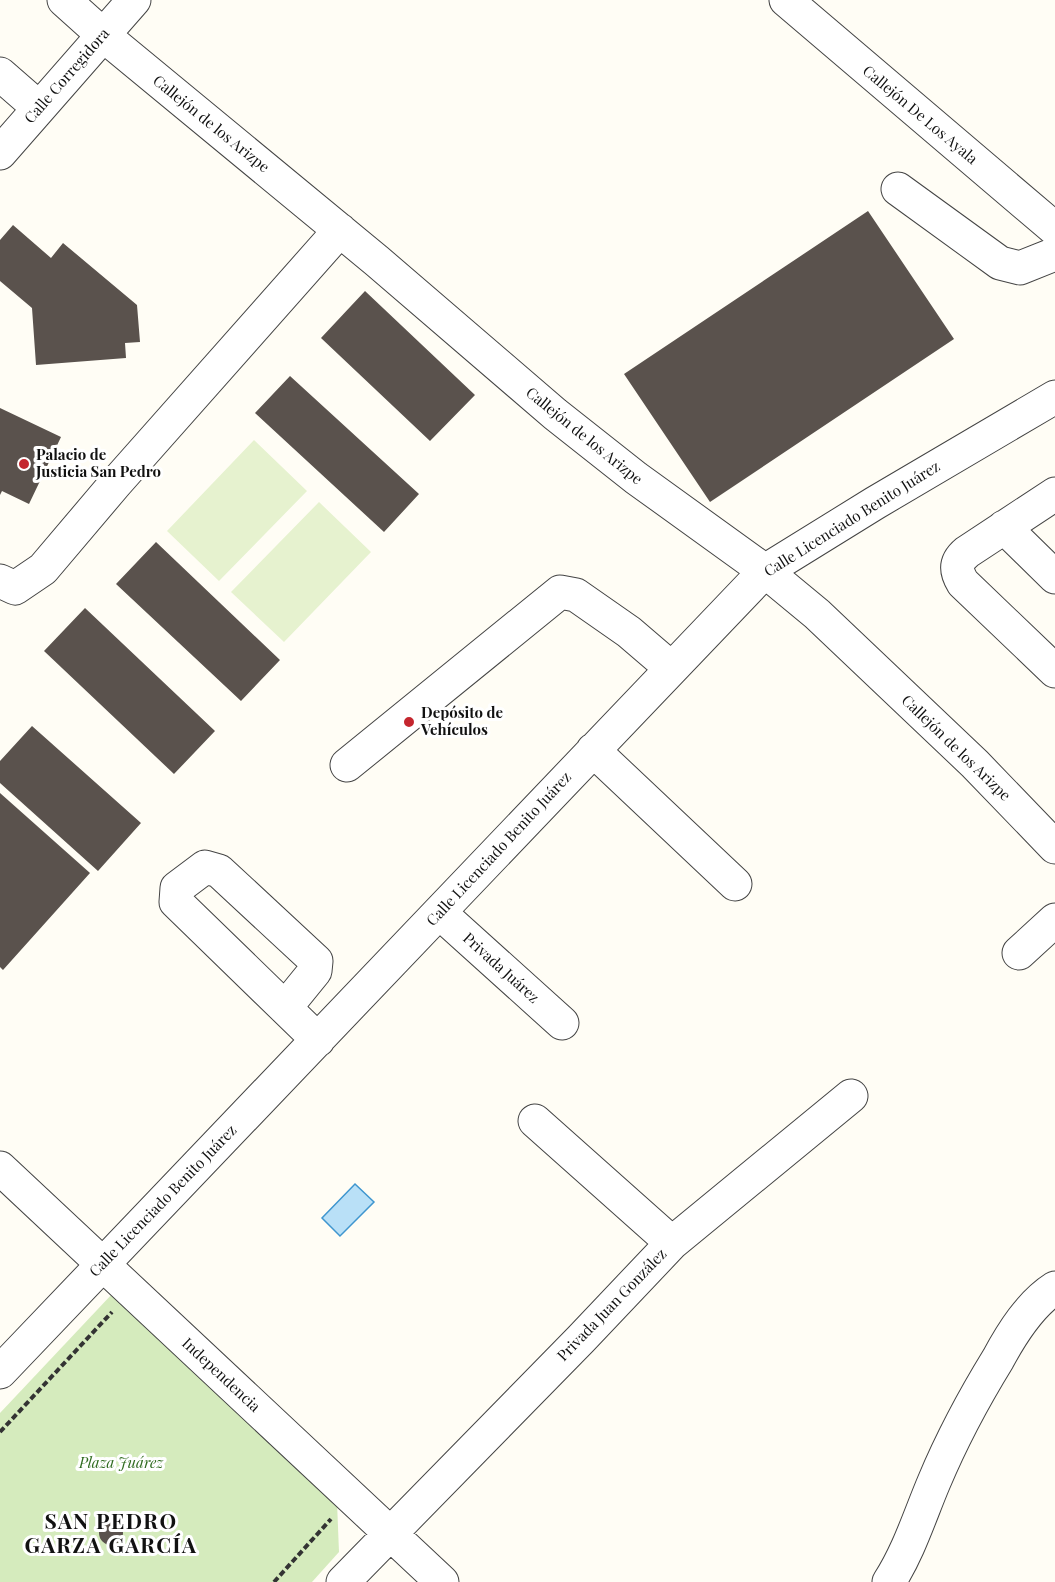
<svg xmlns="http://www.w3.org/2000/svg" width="1055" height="1582" viewBox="0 0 1055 1582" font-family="'Playfair Display',serif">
<rect width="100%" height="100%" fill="#fffdf5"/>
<path fill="#d5ebbd" d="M113,1293L337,1502L339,1552L312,1582H0V1413Z"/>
<path fill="#e6f2cf" d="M254,440L307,491L219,581L167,531Z
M319,502L371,552L284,642L231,592Z"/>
<path fill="#b9e0f7" stroke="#3f96cf" stroke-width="1.5" d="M355,1184L374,1202L340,1236L322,1218Z"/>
<path fill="#5a524d" d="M868,211L954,339L710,502L624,374Z
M13,225L51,258L63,243L137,305L140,342L125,343L126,358L36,365L32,308L0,281V240Z
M365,291L475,395L430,441L321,338Z
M290,376L419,494L384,532L255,413Z
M0,408L61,437L29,504L2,491L0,495Z
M156,542L280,660L241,701L116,584Z
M85,608L215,731L174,774L44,651Z
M32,726L141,823L98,871L0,783V761Z
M0,793L90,873L3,970L0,967Z
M99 1533a12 12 0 1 1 24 0a12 12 0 1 1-24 0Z"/>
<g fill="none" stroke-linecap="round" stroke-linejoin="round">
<g stroke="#444" stroke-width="35">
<path id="minor" d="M64,0L103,35L377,261L555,414L636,478L765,571L817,614L975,764L1055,847
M786,0L1055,229
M0,74L39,108
M0,153L134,0
M898,189L1000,263L1020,268L1055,254
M1055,494L967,552C955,562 955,570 963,583L1055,671
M1004,527L1055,577
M0,581L15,588L43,569L115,484L340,230
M593,750L735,884
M347,765L560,592L576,595L629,632L671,668
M440,913L562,1023
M1019,953L1055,920
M285,1008L315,971L316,961L219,871L205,867L177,888L176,902L318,1040
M535,1121L672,1243
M0,1168L442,1582
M0,1372L765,571L875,503L1055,397
M343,1582L581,1339L672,1243L851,1096
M889,1582C909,1551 920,1515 934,1482C952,1439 974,1398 998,1359C1012,1333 1030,1304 1055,1288"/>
</g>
<path stroke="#333" stroke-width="4" stroke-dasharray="6 3" stroke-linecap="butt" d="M0,1432L112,1312
M274,1582L331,1519"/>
<use href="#minor" stroke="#fff" stroke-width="33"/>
</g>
<g fill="#c4262e" stroke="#fff" stroke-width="2">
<circle cx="24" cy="464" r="6"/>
<circle cx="409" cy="722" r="6"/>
</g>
<g text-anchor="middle" stroke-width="6" stroke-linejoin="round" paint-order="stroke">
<g font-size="15" fill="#111" stroke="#fff">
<text transform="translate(67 76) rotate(-49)" y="5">Calle Corregidora</text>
<text transform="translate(920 115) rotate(40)" y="5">Callejón De Los Ayala</text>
<text transform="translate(211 124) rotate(39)" y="5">Callejón de los Arizpe</text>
<text transform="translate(584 436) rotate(39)" y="5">Callejón de los Arizpe</text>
<text transform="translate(852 519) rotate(-32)" y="5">Calle Licenciado Benito Juárez</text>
<text transform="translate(956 748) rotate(44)" y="5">Callejón de los Arizpe</text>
<text transform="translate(499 849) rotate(-47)" y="5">Calle Licenciado Benito Juárez</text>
<text transform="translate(501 968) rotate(42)" y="5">Privada Juárez</text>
<text transform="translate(163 1201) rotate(-46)" y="5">Calle Licenciado Benito Juárez</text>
<text transform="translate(612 1305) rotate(-46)" y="5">Privada Juan González</text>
<text transform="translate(221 1375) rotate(43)" y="5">Independencia</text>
</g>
<g font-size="15" font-weight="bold" fill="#111" stroke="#fff" text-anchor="start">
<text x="36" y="460">Palacio de<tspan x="36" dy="17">Justicia San Pedro</tspan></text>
<text x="421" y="718">Depósito de<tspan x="421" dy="17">Vehículos</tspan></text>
</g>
<g font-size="15" font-style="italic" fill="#2f6b1f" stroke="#fff">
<text x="121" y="1468">Plaza Juárez</text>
</g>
<g font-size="21" font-weight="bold" letter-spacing="1.5" fill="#111" stroke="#fff">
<text x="111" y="1529">SAN PEDRO<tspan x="111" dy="24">GARZA GARCÍA</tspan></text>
</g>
</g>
</svg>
